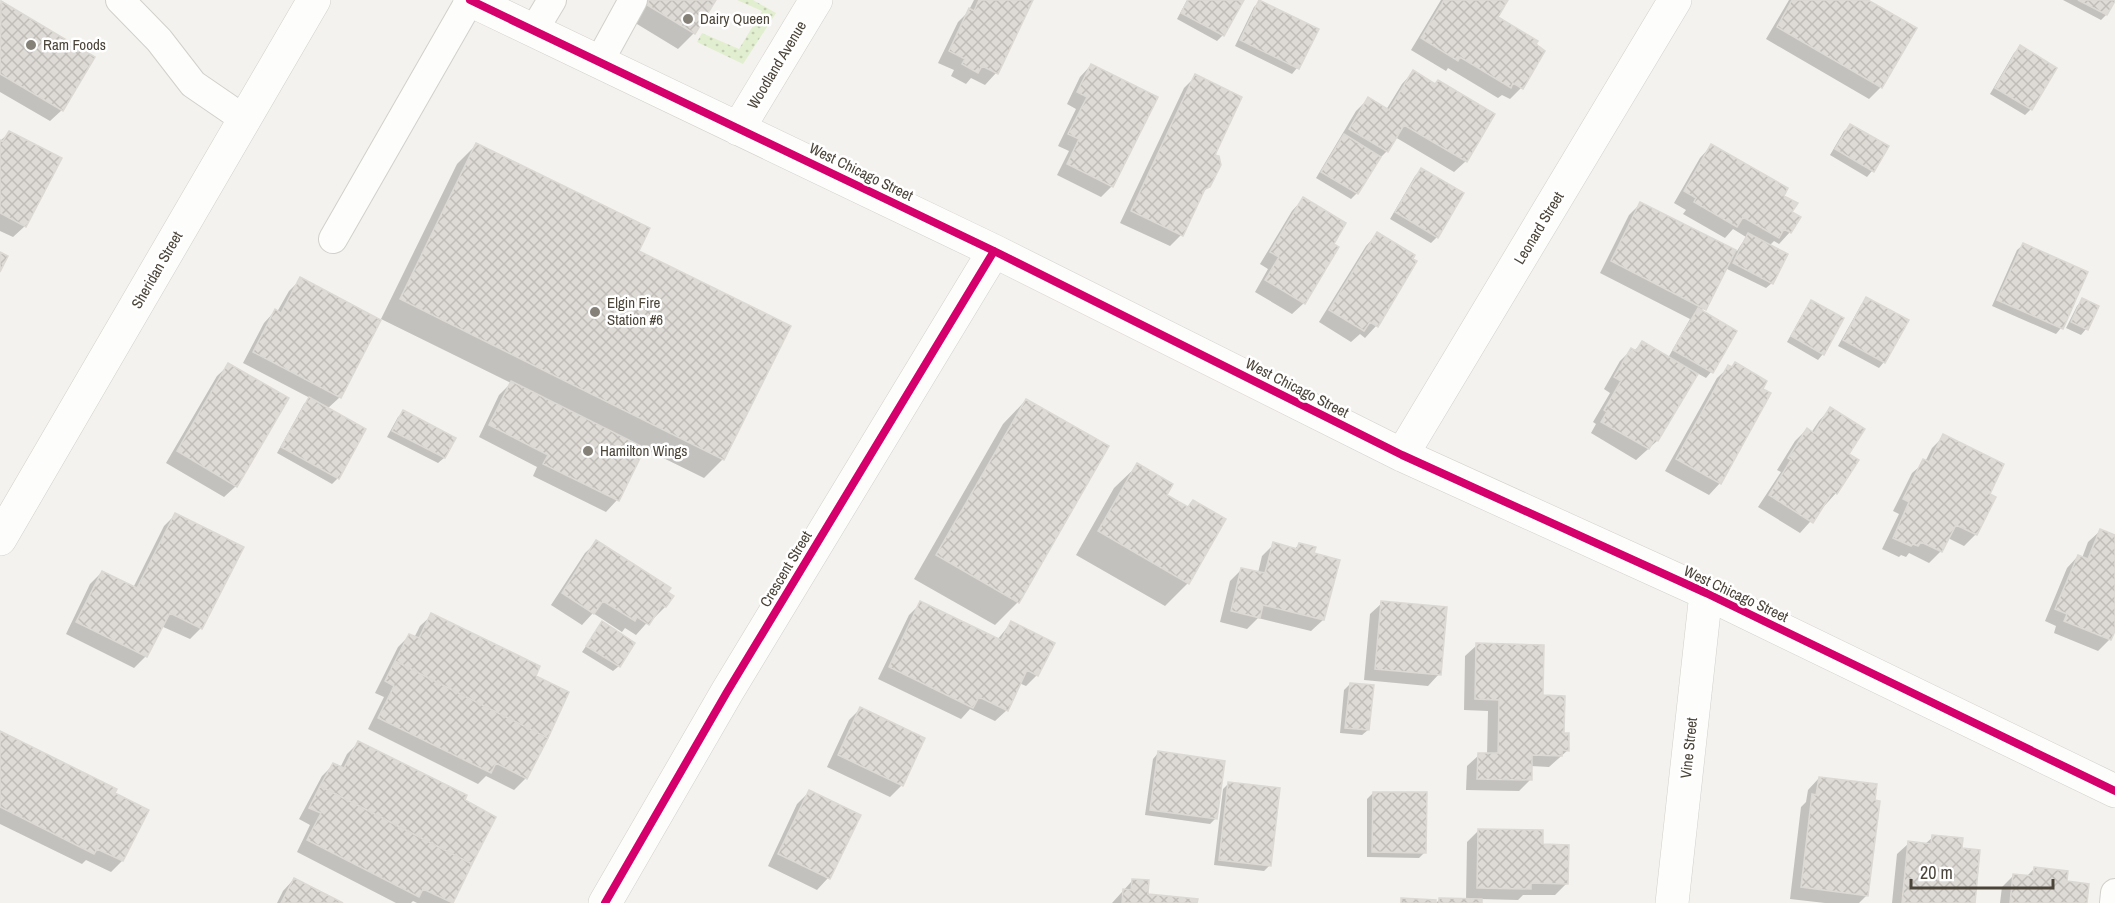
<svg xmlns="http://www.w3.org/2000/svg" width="2115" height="903" viewBox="0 0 2115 903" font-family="'Archivo Narrow',sans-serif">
<defs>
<pattern id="grass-dots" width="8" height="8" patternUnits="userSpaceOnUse" patternTransform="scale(1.5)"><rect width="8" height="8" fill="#e1eecf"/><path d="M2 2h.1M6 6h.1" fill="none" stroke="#c3cdb2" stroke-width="1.8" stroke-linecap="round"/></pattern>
<pattern id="building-cross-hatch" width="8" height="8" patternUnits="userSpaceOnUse" patternTransform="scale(1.5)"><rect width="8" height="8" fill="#dedbd6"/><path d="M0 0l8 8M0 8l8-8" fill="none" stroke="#c0bdb8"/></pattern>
</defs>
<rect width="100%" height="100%" fill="#f4f2ee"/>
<path fill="url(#grass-dots)" d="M737,0H753L776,13L743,64L697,42L702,33L739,49L762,11Z"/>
<path fill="#0003" d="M644,0H714L694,33L678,49L632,21Z
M974,0H1031L996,73L985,85L971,78L966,84L951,76L954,70L938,63L958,22L968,12Z
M1187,0H1242L1223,35L1217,41L1177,19Z
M1441,0H1506L1496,17L1521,88L1510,99L1502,95L1498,98L1448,68L1446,71L1411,50Z
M1789,0H1865L1915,29L1881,87L1869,99L1766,39Z
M2063,0H2114L2106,15L2101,20Z
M1260,1L1317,29L1297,68L1292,74L1235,46L1254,7Z
M2,3L62,110L50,121L0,92V4Z
M2020,47L2031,109L2025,115L1990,94L2014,53Z
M1091,65L1112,186L1101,197L1057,175L1069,151L1058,146L1076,109L1067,104L1080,77Z
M1413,72L1466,161L1454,172L1395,137L1387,151L1375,163L1357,193L1351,199L1316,178L1356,111L1368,99L1386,110L1402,84Z
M1196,76L1213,156L1209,186L1201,194L1181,235L1170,246L1120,223L1184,88Z
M1850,126L1887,147L1872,171L1867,177L1830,155L1844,131Z
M9,133L25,226L13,237L0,231V141Z
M477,144L723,459L704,478L643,448L617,500L606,512L533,476L537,467L479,437L499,395L511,383L381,319L457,164Z
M1711,146L1782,196L1790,213V232L1779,244L1774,241L1769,246L1772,283L1766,288L1725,268L1701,312L1735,331L1711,372L1706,378L1697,373L1657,441L1636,460L1591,433L1596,424L1593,422L1610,393L1604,389L1620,361L1631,350L1634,351L1642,343L1668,358L1690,319L1600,273L1629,215L1641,203L1737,251L1746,237L1733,229L1725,238L1683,214L1686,210L1674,203L1700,158Z
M1421,170L1462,194L1437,237L1431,243L1390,219L1415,176Z
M1303,199L1304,303L1292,314L1255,292L1268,269L1260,264L1292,211Z
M1377,234L1415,262L1376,326L1365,338L1360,334L1351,342L1319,322L1366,246Z
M2023,245L2061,328L2056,334L1992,306L2017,250Z
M301,279L340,397L327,409L338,478L332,484L277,453L304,404L310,398L243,363L264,323L275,311L277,312L289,291Z
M1867,299L1884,362L1879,368L1838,346L1861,305Z
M2082,300L2086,329L2081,335L2066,328L2077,306Z
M1812,302L1823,354L1818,360L1787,342L1806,308Z
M229,365L236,486L224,497L166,463L217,376Z
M1729,367L1761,389L1720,483L1709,495L1665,471L1717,378Z
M1026,400L1018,602L995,625L914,579L1003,424Z
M1830,409L1847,454L1836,493L1800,533L1758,507L1781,472L1777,470L1795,441L1807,429L1811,433L1819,421Z
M404,412L454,439L444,458L438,463L387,437L398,417Z
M1944,436L1988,494L1976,534L1964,546L1948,538L1941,551L1929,563L1909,553L1906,557L1901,555L1899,557L1882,549L1899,514L1893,511L1912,473L1925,462L1932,448Z
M1138,465L1165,495L1187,508L1193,501L1188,583L1165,606L1076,555L1114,488Z
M176,514L201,628L190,639L161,626L146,656L134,668L66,634L90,584L102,572L133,588L164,526Z
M2100,531L2115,537V627L2110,639L2098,651L2054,633L2056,626L2045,621L2067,568L2078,556L2082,558L2088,542Z
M597,542L666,592L665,607L654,618L652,617L636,635L625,628L622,632L593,613L582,625L551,605L585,553Z
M1274,544L1294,550L1299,544L1312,554L1323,620L1311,631L1258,618L1247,629L1220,622L1230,581L1242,569L1258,573L1262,556Z
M921,603L997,640L1011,623L1037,675L1026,686L1019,683L1007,710L995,721L970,709L961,719L878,679L909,615Z
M1382,603L1439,674L1428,686L1364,680L1370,614Z
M432,615L534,676L526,778L514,790L486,776L478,784L368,729L384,697L375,693L398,647L409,636L414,638L420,626Z
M602,623L619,666L613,671L582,652Z
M1477,645L1541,697L1563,735L1568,750L1549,767L1531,766L1530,780L1519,791L1466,790L1467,766L1479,755H1487L1488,711L1464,710L1465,656Z
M1350,684L1368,730L1362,735L1340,733L1344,690Z
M861,708L902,785L890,797L827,767L849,720Z
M0,732L113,793L122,861L111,872L86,860L82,864L0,824Z
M358,743L494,817L451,903H417L413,901L411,903H396L297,852L310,825L299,819L322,776L333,765L340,768L347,754Z
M1158,753L1216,818L1210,824L1145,815L1153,759Z
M1819,778L1867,895L1859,903H1825L1790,899L1801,807L1806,802L1808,790Z
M1229,783L1270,865L1264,871L1214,865L1223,789Z
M809,792L859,815L828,878L817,890L768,866L797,804Z
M1373,793L1425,852L1419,858L1367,857V799Z
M1479,830L1541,846L1567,883L1555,895H1523L1518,900L1480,899V903H1436L1440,899L1466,900L1467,842Z
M1933,837L1961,849L1973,903H1892L1897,854L1909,843L1925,844Z
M2034,869L2065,883L2086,903H2000L2002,887L2013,876L2026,877Z
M294,879L340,903H277L283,891Z
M1132,881L1146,896L1196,903H1112Z"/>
<path fill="url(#building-cross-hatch)" stroke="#dcd9d4" stroke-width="1.5" d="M649,0H716L695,34L647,5Z
M979,0H1033L998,74L982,66L978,73L962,64L965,59L949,51L969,8L974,11Z
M1188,0H1244L1224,36L1181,13Z
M1259,0L1319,29L1299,69L1240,40Z
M1444,0H1508L1498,17L1538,41L1536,44L1545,51L1523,89L1513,83L1511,88L1460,57L1458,61L1421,38Z
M1792,0H1868L1917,28L1882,88L1777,27Z
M2078,0H2115V1L2107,15Z
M1,1L95,57L63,111L0,74Z
M2020,45L2057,68L2032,110L1995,88Z
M1091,64L1158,97L1113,187L1067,164L1079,139L1068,134L1087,97L1077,92Z
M1413,70L1435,84L1438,80L1495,114L1467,162L1404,125L1388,152L1349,129L1368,97L1389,110Z
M1195,74L1242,97L1215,155L1219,156L1221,165L1210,187L1205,189L1183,236L1131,211Z
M1850,124L1889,146L1874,172L1835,149Z
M9,131L62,158L26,227L0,213V140L3,141Z
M1344,134L1381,157L1358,194L1321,172Z
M476,143L650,228L639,251L791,326L724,460L400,299Z
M1711,144L1788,188L1784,196L1798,203L1792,212L1801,217L1791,233L1784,229L1779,238L1743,217L1737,227L1694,202L1696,198L1684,191Z
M1421,168L1464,193L1438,238L1395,212Z
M1303,197L1346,223L1334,244L1339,247L1305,304L1265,280L1279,257L1270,252Z
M1640,202L1736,250L1706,310L1611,261Z
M1377,232L1415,255L1413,259L1417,261L1378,327L1370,322L1364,331L1329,310Z
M1748,233L1788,254L1773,284L1733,263Z
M2023,243L2088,272L2063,329L1997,300Z
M0,252L8,256L0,272Z
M300,277L381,320L341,398L253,352L275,309L281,313Z
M1866,297L1909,320L1885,363L1843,340Z
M2082,298L2099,306L2088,330L2071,322Z
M1811,300L1844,318L1824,355L1791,336Z
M1698,308L1737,331L1713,373L1673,350Z
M1642,341L1698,374L1658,441L1655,439L1649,449L1601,422L1607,412L1604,410L1621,381L1614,377L1631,348L1636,351Z
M1735,362L1767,381L1763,389L1771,393L1721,484L1676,459L1728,365L1732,367Z
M228,363L289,398L237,487L177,451Z
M511,381L645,448L619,501L543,464L548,455L489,425Z
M309,397L366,429L339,479L281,447Z
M1026,399L1109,446L1019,603L936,555Z
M1830,407L1865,429L1849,454L1859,460L1837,494L1833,491L1813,523L1769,495L1791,460L1788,458L1807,428L1814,433Z
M403,410L456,438L445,458L392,431Z
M1943,434L2004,464L1990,494L1996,497L1977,535L1956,525L1942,552L1921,542L1918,546L1913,544L1911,546L1893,538L1909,502L1903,499L1923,459L1929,462Z
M1137,463L1173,484L1167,495L1188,507L1193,500L1226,519L1189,584L1098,531Z
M175,513L244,547L202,629L170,613L147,657L76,622L102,571L137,588Z
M2100,529L2115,535V631L2111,640L2064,621L2067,614L2055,609L2078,555L2088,559Z
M596,540L671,588L668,592L674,596L666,607L662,605L649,625L637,617L635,621L603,601L594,614L562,593Z
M1273,542L1297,549L1299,543L1316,547L1314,553L1340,560L1324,620L1263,605L1260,618L1231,611L1241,568L1265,573Z
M920,601L1001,640L1011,621L1055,643L1038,676L1027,670L1008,711L979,697L973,708L889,667Z
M1381,601L1447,607L1441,675L1375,669Z
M431,613L540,666L536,676L569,692L548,738L395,661L409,634L419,638Z
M602,621L635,643L620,667L586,646Z
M1476,643L1544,645L1543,695L1565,696L1564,733H1569V751L1562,750V756L1532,755V780L1477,779L1478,753H1498L1499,700L1475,699Z
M395,661L548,738L527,779L496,763L491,773L378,718L394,686L385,681Z
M1350,683L1374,685L1369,730L1345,728Z
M860,707L925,738L903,786L838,755Z
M0,731L117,789L115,793L149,810L123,861L97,849L94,854L0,807Z
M358,741L467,795L465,800L496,817L472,864L320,786L333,763L344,768Z
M1158,751L1225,761L1217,819L1150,810Z
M1819,777L1877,784L1875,800L1880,801L1868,896L1801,887L1812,794L1816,795Z
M1228,782L1280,788L1271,866L1219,860Z
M320,786L472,864L453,903L423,889L419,897L307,840L321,813L309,808Z
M809,790L861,815L830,879L778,854Z
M1373,792H1427L1426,853L1372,852Z
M1478,829L1543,830V844L1569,845L1568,884L1531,883V889L1477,888Z
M1932,835L1963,838L1962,848L1980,850L1975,903H1902L1908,841L1931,844Z
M2034,867L2068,871L2067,881L2089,884L2087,903H2010L2013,874L2033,876Z
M294,878L343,903H281Z
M1132,879L1149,880L1148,894L1198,899L1197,903H1122L1123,889L1131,890Z
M1401,898L1436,900V903H1401Z
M1439,898L1482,899V903H1439Z"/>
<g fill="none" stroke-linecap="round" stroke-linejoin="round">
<g stroke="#d2d0cb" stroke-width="30">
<path id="service" d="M120,0L159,40L193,84L244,119
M534,30L552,0
M599,62L633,0
M333,239L470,0
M2114,903L2115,893"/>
</g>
<g stroke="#d2d0cb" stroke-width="34">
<path id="minor" d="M470,0L994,251L1402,455L1706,593L2115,791
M738,129L816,0
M1402,455L1675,0
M0,539L314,0
M605,903L727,692L994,251
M1672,903L1706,593"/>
</g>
<use href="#service" stroke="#fdfdfc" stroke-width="28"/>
<use href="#minor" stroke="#fdfdfc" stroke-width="33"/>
<g stroke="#fff" stroke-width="11">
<path id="cycleway" d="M470,0L994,251L1402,455L1706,593L2115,791
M605,903L727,692L994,251"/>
</g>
<use href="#cycleway" stroke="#d6006c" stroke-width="8"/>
</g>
<g fill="#868178" stroke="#fff" stroke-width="2">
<circle cx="688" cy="19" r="6"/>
<circle cx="31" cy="45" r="6"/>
<circle cx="595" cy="312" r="6"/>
<circle cx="588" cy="451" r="6"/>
</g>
<g text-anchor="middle" stroke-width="5" stroke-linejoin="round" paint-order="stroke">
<g font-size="15" fill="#4b4439" stroke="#fff" text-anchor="start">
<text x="700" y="24">Dairy Queen</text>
<text x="43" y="50">Ram Foods</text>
<text x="607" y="308">Elgin Fire<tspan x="607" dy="17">Station #6</tspan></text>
<text x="600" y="456">Hamilton Wings</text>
</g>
<g font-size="15" fill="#4b4439" stroke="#fff">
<text transform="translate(777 65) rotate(-59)" y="5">Woodland Avenue</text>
<text transform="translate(861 172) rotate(26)" y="5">West Chicago Street</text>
<text transform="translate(1539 228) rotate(-59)" y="5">Leonard Street</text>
<text transform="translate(157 270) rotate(-60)" y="5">Sheridan Street</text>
<text transform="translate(1297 388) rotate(27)" y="5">West Chicago Street</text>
<text transform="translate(786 569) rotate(-59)" y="5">Crescent Street</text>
<text transform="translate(1736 594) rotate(25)" y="5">West Chicago Street</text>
<text transform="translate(1689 748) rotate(-84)" y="5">Vine Street</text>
</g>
</g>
<path d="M1911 879v9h142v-9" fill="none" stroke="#4b4439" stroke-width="3"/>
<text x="1920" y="879" font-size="18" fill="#4b4439" stroke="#ffffff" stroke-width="4.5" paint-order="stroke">20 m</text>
</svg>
